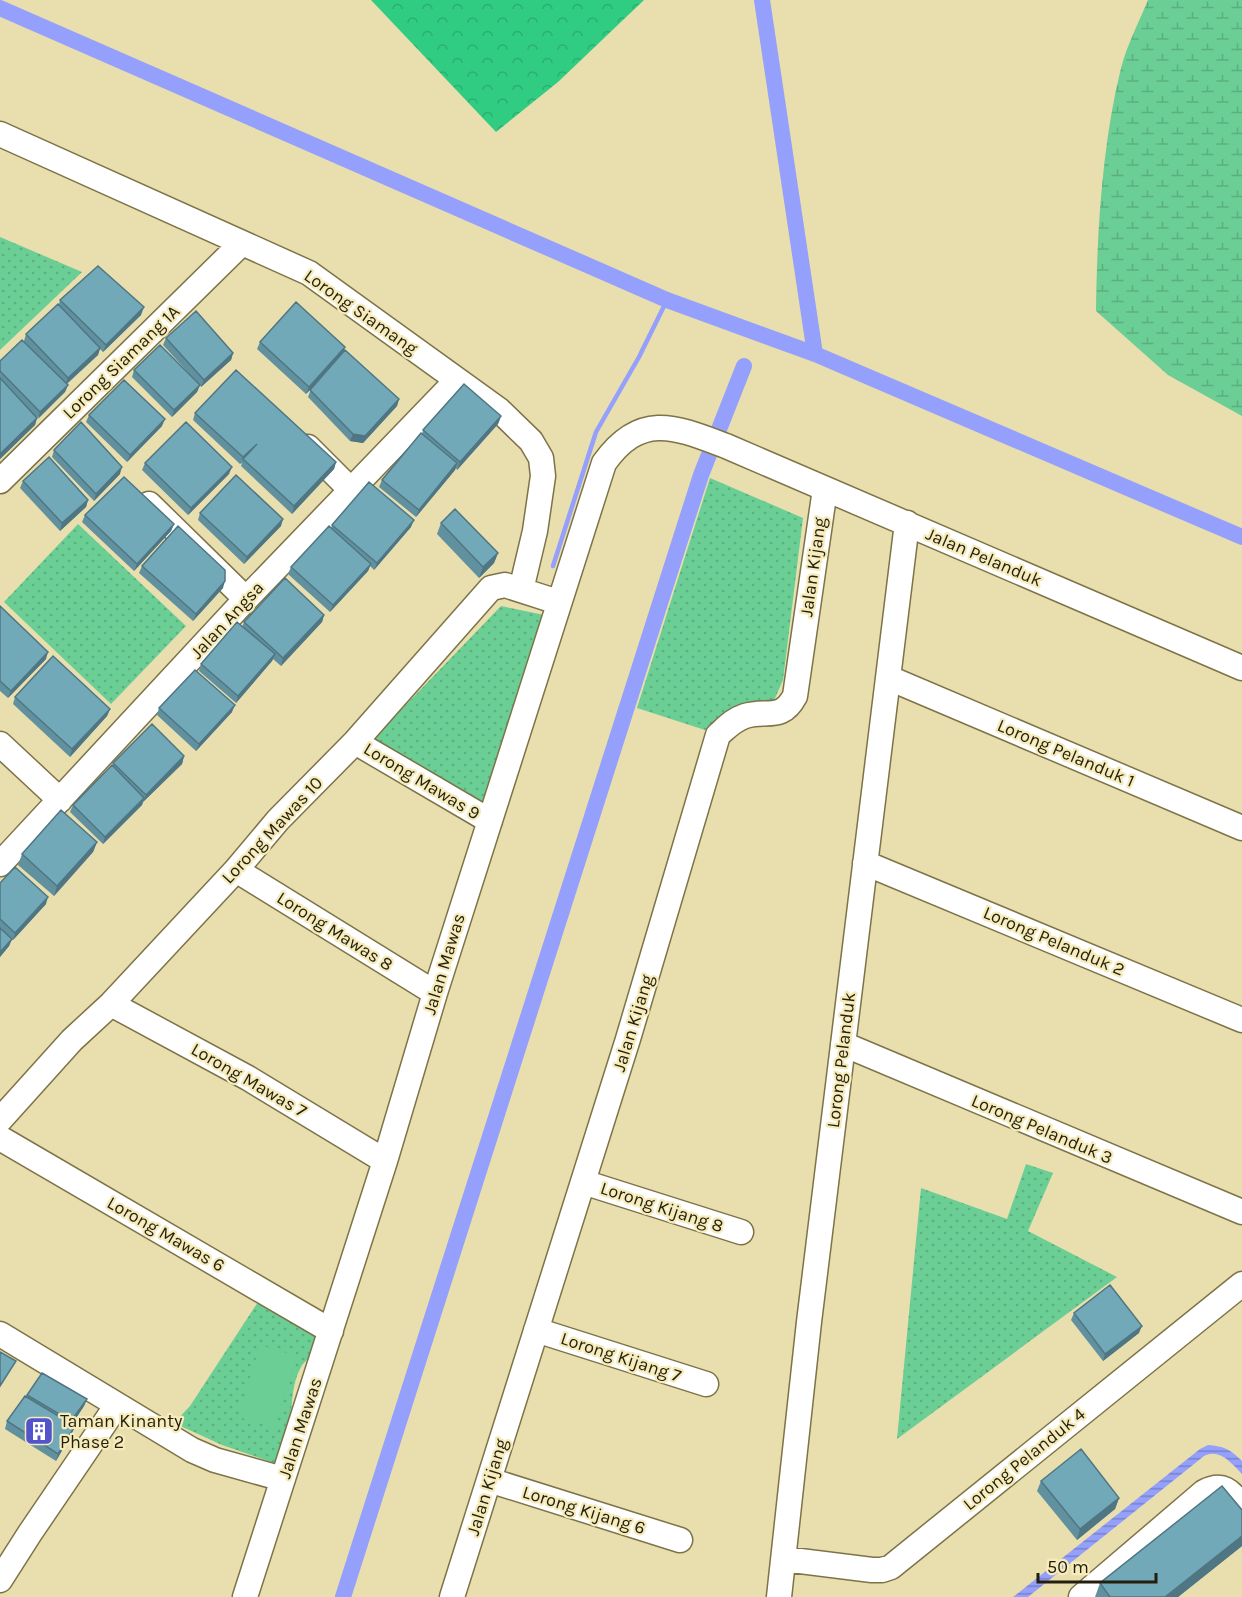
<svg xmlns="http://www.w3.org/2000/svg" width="1242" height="1597" viewBox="0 0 1242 1597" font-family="Karla,sans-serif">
<defs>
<pattern id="grass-dots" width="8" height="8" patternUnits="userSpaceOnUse" patternTransform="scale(1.5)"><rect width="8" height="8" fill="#6ace95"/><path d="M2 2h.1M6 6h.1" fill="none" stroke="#5cb07f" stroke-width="1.8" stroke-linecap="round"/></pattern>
<pattern id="forest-crowns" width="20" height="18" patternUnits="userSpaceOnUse" patternTransform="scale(1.5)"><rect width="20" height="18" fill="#30cc82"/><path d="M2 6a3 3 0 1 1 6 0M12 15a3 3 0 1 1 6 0" fill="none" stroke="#2aaf6f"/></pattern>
<pattern id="wetland-marsh" width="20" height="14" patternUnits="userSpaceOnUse" patternTransform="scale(1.5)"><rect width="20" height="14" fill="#6ace95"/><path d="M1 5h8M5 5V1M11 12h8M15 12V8" fill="none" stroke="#5cb07f"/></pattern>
<pattern id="water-rules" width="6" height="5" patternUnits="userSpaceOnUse" patternTransform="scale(1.5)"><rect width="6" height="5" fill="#94a0fc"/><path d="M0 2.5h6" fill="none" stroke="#7882ca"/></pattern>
</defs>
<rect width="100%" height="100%" fill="#e8deae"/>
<path fill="url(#grass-dots)" d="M0,237L82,272L0,350Z
M710,478L803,518L783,680L768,714L734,720L705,730L637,708Z
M78,524L186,626L111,704L4,602Z
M501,606L544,615L485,805L373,739Z
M1026,1164L1053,1173L1028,1231L1117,1277L897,1439L921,1188L1007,1219Z
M260,1299L316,1336C315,1343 314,1351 309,1358C306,1361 302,1364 300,1369C285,1398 299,1437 274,1463L222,1445L174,1423L190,1406Z"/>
<path fill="url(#forest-crowns)" d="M371,0H644L558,82L496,132Z"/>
<path fill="url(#wetland-marsh)" d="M1148,0H1242V416L1168,375L1096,311C1097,232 1102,145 1121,68C1127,45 1139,22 1148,0Z"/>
<path fill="#6ace95" d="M260,1345L297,1356L275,1428L238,1417Z"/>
<path fill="url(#water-rules)" d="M1208,1445C1224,1446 1231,1450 1242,1461V1474C1231,1463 1220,1448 1204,1456L1028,1597H1013L1200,1449Z"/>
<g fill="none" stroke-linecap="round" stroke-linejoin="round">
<path stroke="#94a0fc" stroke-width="4.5" d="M553,566L596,432L639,357L667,300"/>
<path stroke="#94a0fc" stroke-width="16" d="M762,0L815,354
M0,8L667,300L815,354L1242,537
M343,1597L684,528L701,475L744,366"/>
<g stroke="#7d7347" stroke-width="27">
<path id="minor" d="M0,134L309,273L499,410L531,441L541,458L543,476L535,531L521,590
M308,447L351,490
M0,481L242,243
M149,504L246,599
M889,678L1242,828
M355,742L490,821
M0,744L60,800
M865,863L1242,1020
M0,864L246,599L457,380
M236,870L435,993
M111,1004L248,1078L385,1161
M843,1044L1242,1212
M0,1120L72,1040L111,1004L236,870L278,820L355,742L491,588L505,585L558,602
M0,1138L331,1331
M583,1182L741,1232
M536,1330L706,1384
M0,1334L192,1450L215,1460L283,1479
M489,1480L680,1540
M784,1559L872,1570H882L891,1567L1242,1284
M0,1580L30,1533L117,1405
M245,1597L385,1161L435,993L604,463C641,411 676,427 726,446L1242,668
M452,1597L628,1039L718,735C727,727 733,720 745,716C767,709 781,722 795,696L825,489
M779,1597L809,1322L907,523
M1081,1597L1204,1492C1223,1482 1230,1491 1242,1506"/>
</g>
<use href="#minor" stroke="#fff" stroke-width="24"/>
</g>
<path fill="#61919f" d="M60,300L141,315L103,352L100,349L98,355L67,384L68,385L65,392L37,418L35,425L0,459V361L24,341L26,334L59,304Z
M166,338L233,353L231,360L201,387L200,385L197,392L172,417L132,377L134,370L196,381L163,345Z
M260,342L344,351L399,399L397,406L363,443L350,441L308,397L311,389L306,394L257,349Z
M195,413L336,462L334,469L292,514L241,466L242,463L240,464L193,420Z
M89,415L162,426L127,462L86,422Z
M501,416L498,424L457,470L456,468L455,470L416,517L379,487L382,480L422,434L423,430Z
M54,450L120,474L94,501L52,457Z
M145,463L229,474L188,515L142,470Z
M23,481L88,500L86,507L60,531L20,488Z
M200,513L281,526L244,564L198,520Z
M85,515L174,524L171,531L134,571L82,522Z
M441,523L498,553L494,563L479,578L437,534Z
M332,525L411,527L374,570L370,566L368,571L330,612L288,574L291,567L331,528Z
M142,566L223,588L193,621L139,573Z
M0,606L46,659L8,698L0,691Z
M324,615L322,622L281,666L273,659L272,661L236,703L199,671L201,664L242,627L244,622Z
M15,697L110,709L107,716L70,757L13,704Z
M159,708L232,712L196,751L157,715Z
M184,756L182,764L143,802L142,805L103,844L70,812L73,805L112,766L113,763Z
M97,842L93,852L54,896L18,865L22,854Z
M0,883L46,904L13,940L12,939L9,946L0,957Z
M1074,1313L1139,1333L1103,1361L1071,1320Z
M27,1395L87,1399L84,1406L72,1424V1433L56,1461L5,1429L7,1421Z
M1041,1481L1119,1498L1115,1509L1077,1540L1037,1491Z
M1242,1510V1546L1178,1597H1095L1100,1583Z"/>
<path fill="#4f7682" d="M144,307L141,315L103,352L106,345Z
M345,347L343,354L306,394L309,387Z
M100,348L98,355L65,385L68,378Z
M233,353L231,360L201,387L204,380Z
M68,385L65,392L38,419L40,412Z
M200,385L197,392L172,417L174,410Z
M399,399L397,406L363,443L350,441L353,434Z
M501,416L498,424L457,470L460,462Z
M37,418L35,425L0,459V454Z
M165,419L162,426L127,462L130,455Z
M336,462L334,469L292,514L294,506Z
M457,463L455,470L416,517L419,510Z
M122,467L120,474L94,501L96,494Z
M232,467L229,474L188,515L191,508Z
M88,500L86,507L60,531L62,523Z
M283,519L281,526L244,564L247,557Z
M414,520L411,527L374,570L377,563Z
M174,524L171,531L134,571L137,564Z
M498,553L494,563L479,578L483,567Z
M371,564L368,571L330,612L333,605Z
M225,581L223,588L193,621L196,614Z
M324,615L322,622L281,666L283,658Z
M48,652L46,659L8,698L11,691Z
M275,654L272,661L236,703L238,696Z
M235,705L232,712L196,751L199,744Z
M110,709L107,716L70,757L72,749Z
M184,756L182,764L143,802L146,795Z
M144,798L142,805L103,844L105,837Z
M97,842L93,852L54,896L57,886Z
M48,897L46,904L13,940L15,933Z
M12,939L9,946L0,957V952Z
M1142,1326L1139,1333L1103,1361L1105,1354Z
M87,1399L84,1406L69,1429L71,1421Z
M75,1426L72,1433L56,1461L58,1454Z
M1119,1498L1115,1509L1077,1540L1080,1529Z
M1242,1536V1546L1178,1597H1165Z"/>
<path fill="#71a9b9" stroke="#4f7682" stroke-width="1.5" d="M98,266L144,307L106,345L60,300Z
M296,302L345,347L309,387L260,342Z
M58,304L100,348L68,378L26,334Z
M196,311L233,353L204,380L166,338Z
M22,340L68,385L40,412L0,371V361Z
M160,345L200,385L174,410L134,370Z
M345,350L399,399L365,436L353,434L310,390Z
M236,370L336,462L294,506L243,459L257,444L243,457L195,413Z
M0,378L37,418L0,454Z
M124,380L165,419L130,455L89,415Z
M464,384L501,416L460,462L423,430Z
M81,422L122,467L96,494L54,450Z
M186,422L232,467L191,508L145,463Z
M421,433L457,463L419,510L382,480Z
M49,457L88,500L62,523L23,481Z
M236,475L283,519L247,557L200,513Z
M124,477L174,524L137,564L85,515Z
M369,482L414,520L377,563L332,525Z
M455,509L498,553L483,567L441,523Z
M178,526L225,570V581L196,614L142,566Z
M329,526L371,564L333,605L291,567Z
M285,578L324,615L283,658L244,622Z
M0,606L48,652L11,691L0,681Z
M237,622L275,654L238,696L201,664Z
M53,656L110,709L72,749L15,697Z
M195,670L235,705L199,744L159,708Z
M152,724L184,756L146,795L113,763Z
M112,765L144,798L105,837L73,805Z
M61,810L97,842L57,886L22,854Z
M15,867L48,897L15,933L0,919V883Z
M0,928L12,939L0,952Z
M1110,1285L1142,1326L1105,1354L1074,1313Z
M0,1352L16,1361L0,1386Z
M42,1373L87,1399L71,1421L27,1395Z
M25,1396L75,1426L58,1454L7,1421Z
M1081,1449L1119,1498L1080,1529L1041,1481Z
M1222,1486L1242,1510V1536L1165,1597H1110L1100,1583Z"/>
<defs>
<g id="building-square" transform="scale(1.5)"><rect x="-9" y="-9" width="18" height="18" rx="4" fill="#5154cb" stroke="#f6ebbb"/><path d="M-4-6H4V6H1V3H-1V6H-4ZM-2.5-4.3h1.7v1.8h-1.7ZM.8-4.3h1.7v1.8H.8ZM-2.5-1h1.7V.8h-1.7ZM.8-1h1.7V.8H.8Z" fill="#fff"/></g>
</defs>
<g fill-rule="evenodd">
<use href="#building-square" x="39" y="1431"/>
</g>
<g text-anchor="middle" stroke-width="4.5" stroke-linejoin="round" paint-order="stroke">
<g font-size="18" fill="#231f0c" stroke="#f6ebbb">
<text transform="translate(361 312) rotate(35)" y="6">Lorong Siamang</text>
<text transform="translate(121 362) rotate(-44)" y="6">Lorong Siamang 1A</text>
<text transform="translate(984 557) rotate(23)" y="6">Jalan Pelanduk</text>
<text transform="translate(813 567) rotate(-82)" y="6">Jalan Kijang</text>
<text transform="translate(227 620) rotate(-47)" y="6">Jalan Angsa</text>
<text transform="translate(1066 753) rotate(23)" y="6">Lorong Pelanduk 1</text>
<text transform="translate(422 781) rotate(31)" y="6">Lorong Mawas 9</text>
<text transform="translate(272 830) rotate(-47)" y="6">Lorong Mawas 10</text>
<text transform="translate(335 931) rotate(32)" y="6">Lorong Mawas 8</text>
<text transform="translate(1054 941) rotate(23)" y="6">Lorong Pelanduk 2</text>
<text transform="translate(444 964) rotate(-73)" y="6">Jalan Mawas</text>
<text transform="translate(633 1023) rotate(-73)" y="6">Jalan Kijang</text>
<text transform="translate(841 1060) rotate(-83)" y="6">Lorong Pelanduk</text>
<text transform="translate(249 1080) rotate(30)" y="6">Lorong Mawas 7</text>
<text transform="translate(1042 1129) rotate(23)" y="6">Lorong Pelanduk 3</text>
<text transform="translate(662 1207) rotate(18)" y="6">Lorong Kijang 8</text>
<text transform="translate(166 1234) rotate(30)" y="6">Lorong Mawas 6</text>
<text transform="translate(621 1357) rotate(18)" y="6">Lorong Kijang 7</text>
<text transform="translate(300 1428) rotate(-72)" y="6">Jalan Mawas</text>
<text transform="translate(1024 1459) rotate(-39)" y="6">Lorong Pelanduk 4</text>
<text transform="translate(487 1487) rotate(-73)" y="6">Jalan Kijang</text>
<text transform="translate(584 1510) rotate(17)" y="6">Lorong Kijang 6</text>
</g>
<g font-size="18" fill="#231f0c" stroke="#f6ebbb" text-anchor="start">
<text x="60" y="1427">Taman Kinanty<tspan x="60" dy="21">Phase 2</tspan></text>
</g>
</g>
<path d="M1038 1573v9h118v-9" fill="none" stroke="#231f0c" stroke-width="3"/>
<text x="1047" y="1573" font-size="18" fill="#231f0c" stroke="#f6ebbb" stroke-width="4.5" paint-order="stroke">50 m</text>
</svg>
